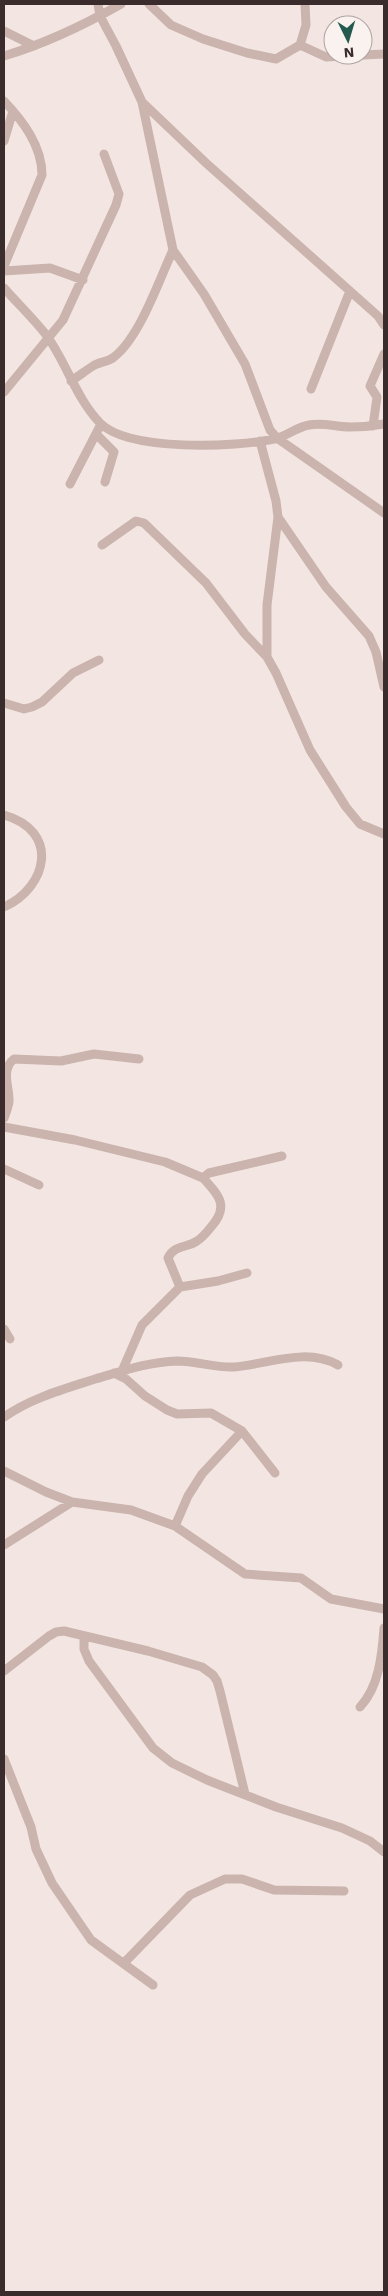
<svg xmlns="http://www.w3.org/2000/svg" width="388" height="2296" viewBox="0 0 388 2296" font-family="'Work Sans',sans-serif">
<rect width="100%" height="100%" fill="#f3e6e2"/>
<g fill="none" stroke-linecap="round" stroke-linejoin="round">
<path stroke="#cbb3ae" stroke-width="9" d="M98,4L100,16L116,46L142,102L173,250L204,294L245,364L270,430L277,438L384,513
M149,4L171,25L203,39L247,53L276,59L300,45L326,57L362,55
M4,31L34,46
M300,45L306,25L305,4
M363,55L384,54
M4,56C44,44 84,25 121,4
M4,101C23,121 42,146 42,175L4,266
M142,102L206,163L378,316L384,325
M4,141L13,111
M4,271L50,268L83,280
M4,288C18,304 34,319 47,336C67,364 76,398 100,423C129,452 236,447 274,439C286,437 296,427 309,425C323,422 336,427 350,427C361,427 373,426 384,424
M71,381C79,376 85,371 93,366C99,362 108,362 114,357C140,337 159,280 173,250
M311,389L350,291
M4,392L63,320L116,205L119,194L104,154
M373,426L377,397L370,386L384,354
M96,434L114,452L105,482
M260,441L276,501L278,517L267,605V657L276,673L310,750L346,807L360,824L384,834
M70,484L101,424
M278,517L326,587L369,636L376,652L384,687
M102,545L136,521L144,523L206,583L245,634L267,657
M4,703L24,709L32,707L42,702L73,673L99,660
M4,815C60,831 48,887 4,907
M4,1118C6,1113 8,1108 9,1102C10,1088 0,1070 14,1059L61,1061L94,1054L139,1059
M4,1127L75,1140L165,1162L203,1178L209,1173L282,1156
M4,1169L39,1185
M180,1287L168,1258C174,1245 187,1248 197,1241C202,1238 207,1232 211,1227C229,1207 220,1196 203,1178
M4,1329L10,1339
M122,1371L142,1325L180,1287L218,1281L247,1273
M114,1373L126,1379L145,1396L167,1410L177,1414L211,1413L242,1431L275,1473
M4,1417C31,1398 64,1389 95,1379C123,1371 148,1362 177,1361C196,1361 216,1368 234,1367C269,1364 306,1347 338,1365
M4,1471L46,1492L72,1502L131,1510L175,1526L245,1574L301,1578L331,1599L384,1609
M175,1526L188,1496L202,1474L242,1431
M4,1545L72,1502
M84,1636V1649L89,1661L153,1748L172,1763L207,1780L276,1807L342,1828L370,1841L384,1852
M4,1671L49,1636L56,1632L64,1631L148,1651L202,1667L213,1675L217,1681L220,1691L245,1794
M360,1707C379,1687 382,1655 384,1628
M4,1759L31,1827L36,1849L52,1883L91,1940L153,1985
M124,1963L190,1895L225,1879H242L274,1890L344,1891"/>
</g>
<rect width="388" height="2296" fill="none" stroke="#3a2c2c" stroke-width="10"/>
<g transform="translate(348 40) rotate(175)"><circle r="24" fill="#faf2ef" stroke="#ada3a1"/>
<path d="M0-4L9 19L0 12L-9 19Z" fill="#235a4d"/>
<text y="-8" font-size="14" font-weight="bold" text-anchor="middle" fill="#3a2c2c">N</text>
</g>
</svg>
